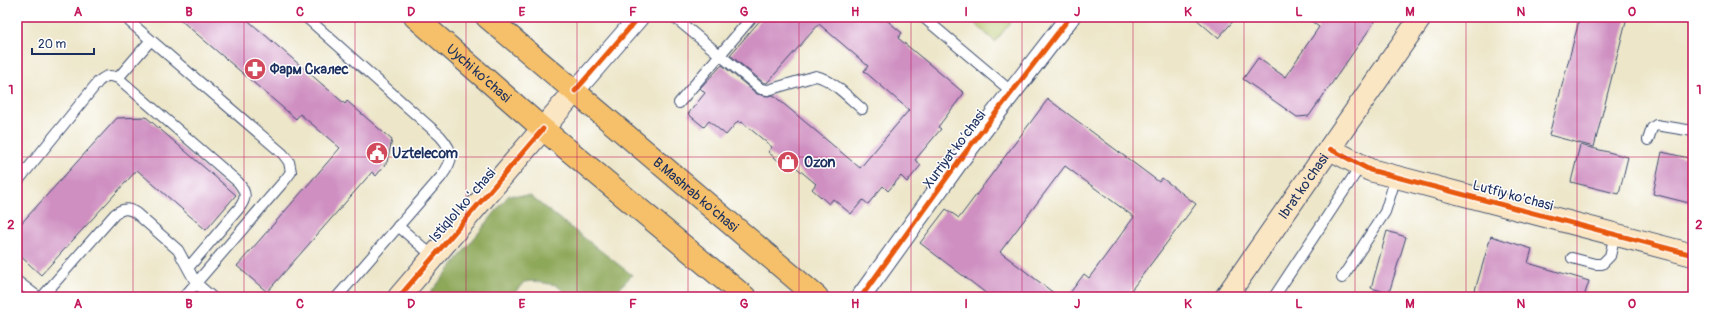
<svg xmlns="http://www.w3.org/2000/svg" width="1710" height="314" viewBox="0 0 1710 314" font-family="Pangolin,sans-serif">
<rect width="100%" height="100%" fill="#fff"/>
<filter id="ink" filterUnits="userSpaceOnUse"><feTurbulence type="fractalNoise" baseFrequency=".025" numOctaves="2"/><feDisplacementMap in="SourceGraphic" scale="8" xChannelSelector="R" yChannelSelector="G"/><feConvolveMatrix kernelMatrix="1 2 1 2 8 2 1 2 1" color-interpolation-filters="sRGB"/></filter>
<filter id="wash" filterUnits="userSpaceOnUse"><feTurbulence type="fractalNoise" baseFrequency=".012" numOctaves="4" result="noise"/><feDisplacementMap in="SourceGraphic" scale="16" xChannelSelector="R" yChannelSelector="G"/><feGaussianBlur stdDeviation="0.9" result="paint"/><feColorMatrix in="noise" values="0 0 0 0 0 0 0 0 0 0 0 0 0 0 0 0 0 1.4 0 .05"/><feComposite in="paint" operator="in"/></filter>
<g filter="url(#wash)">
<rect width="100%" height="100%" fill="#ede6c9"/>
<path fill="#b3c265" stroke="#677862" d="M968,17H1015L995,42Z"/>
<path fill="#8ea85a" stroke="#546c5c" d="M509,195L530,196L632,275L611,297H571L556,285L532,281L524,282L511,297H427Z"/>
<g id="blocks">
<path fill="#cf8fc1" d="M177,17H244L345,104L347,101L392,140L387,162L376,176L372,172L267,292L237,266L340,148L300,114L296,119Z
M763,17H883L902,33L898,38L964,93L938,127L941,129L915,160L921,165L907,182L901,176L888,191L883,186L868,204L863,200L851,214L833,199L829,204L812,189L816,184L791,163L787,168L768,152L772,147L742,122L741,123L738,121L726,135L709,121L704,127L688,114L705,93L700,88L722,65L757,94L767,96L773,95L860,168L909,110L864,71L868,66L819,24L767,83H764L730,55Z
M1194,17H1237L1218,38Z
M1306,17H1378L1309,116L1297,117L1243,79L1258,58L1285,77L1319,27Z
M1580,17H1627L1594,147L1549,135Z
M1048,99L1159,182L1162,178L1196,204L1126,297H1067L1084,274L1089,278L1134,217L1065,166L1000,252L1059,297H991L920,243L946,209L959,218Z
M146,117L236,195L206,230L137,170L41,275L17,253V228L117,118Z
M1580,145L1628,157L1619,194L1571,182Z
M1662,152L1693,159V204L1653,194Z
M1387,231L1406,237L1389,293L1371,288Z
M1491,236L1532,249L1528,263L1589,281L1584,297H1473Z"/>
</g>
</g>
<g filter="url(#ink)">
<use href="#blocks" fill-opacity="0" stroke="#3a4a6e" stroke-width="1"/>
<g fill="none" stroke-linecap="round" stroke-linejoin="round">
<g stroke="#3a4a6e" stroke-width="12">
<path id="lane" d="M306,17L440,136C455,153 454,159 441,177L337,297
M674,17L761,89L768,90L816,76C833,80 849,98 862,109
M923,17L1012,92
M130,22L283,154L289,162L291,172L285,180L184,297
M118,78L151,40
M679,103L752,17
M1648,140L1652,128L1656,125L1693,131
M17,182L98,82C105,76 109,74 118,78L238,182C246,192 247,197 240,207L188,268
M398,226L434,257
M1572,258L1595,264H1602L1610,256L1615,235
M1342,278L1385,212L1396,177
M17,281L38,297
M42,297L115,214C123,208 128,208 136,213L178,250L196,283L212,297
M1274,297L1361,165"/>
</g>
<g stroke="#3a4a6e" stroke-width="21">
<path id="street" d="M575,91L639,17
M861,297L961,158L1070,17"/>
</g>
<g stroke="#3a4a6e" stroke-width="24">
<g id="secondary">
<path d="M1330,149L1370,170L1693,255"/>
<path d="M399,297L575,91"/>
<path id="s1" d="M1226,297L1421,17"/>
</g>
</g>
<g stroke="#3a4a6e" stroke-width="24">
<g id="primary">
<path id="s2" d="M415,17L543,129L745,297"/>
<path id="s3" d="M487,17L817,297"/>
</g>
</g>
<use href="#lane" stroke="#fff" stroke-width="10"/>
<use href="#street" stroke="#fff" stroke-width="19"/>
<use href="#secondary" stroke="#fbe6c4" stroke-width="22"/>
<use href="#primary" stroke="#f6c06b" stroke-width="22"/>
<g stroke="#fff" stroke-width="8">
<path id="cycleway" d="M575,91L639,17
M1330,149L1370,170L1693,255
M399,297L543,129
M861,297L961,158L1070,17"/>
</g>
<use href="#cycleway" stroke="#e8590c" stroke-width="5"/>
</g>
</g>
<path fill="none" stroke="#c2185b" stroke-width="1" stroke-opacity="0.55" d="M133,17V297M244,17V297M355,17V297M466,17V297M577,17V297M688,17V297M799,17V297M911,17V297M1022,17V297M1133,17V297M1244,17V297M1355,17V297M1466,17V297M1577,17V297M17,157H1693"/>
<defs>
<g id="pharmacy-disc" transform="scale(1.15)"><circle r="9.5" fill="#d1495b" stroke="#fff"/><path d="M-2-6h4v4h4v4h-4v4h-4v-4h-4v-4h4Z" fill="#fff"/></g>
<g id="civic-disc" transform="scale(1.15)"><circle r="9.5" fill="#d1495b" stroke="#fff"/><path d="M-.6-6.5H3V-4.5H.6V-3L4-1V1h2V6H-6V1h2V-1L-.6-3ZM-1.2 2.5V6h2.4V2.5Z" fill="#fff"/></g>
<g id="shop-disc" transform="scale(1.15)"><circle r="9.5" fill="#d1495b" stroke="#fff"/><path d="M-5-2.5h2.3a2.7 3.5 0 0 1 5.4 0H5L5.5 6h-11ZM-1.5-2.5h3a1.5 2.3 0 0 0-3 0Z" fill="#fff"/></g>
</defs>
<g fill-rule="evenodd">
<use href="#pharmacy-disc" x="255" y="69"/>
<use href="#civic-disc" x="377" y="153"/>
<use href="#shop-disc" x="788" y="162"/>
</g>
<g text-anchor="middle" stroke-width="3" stroke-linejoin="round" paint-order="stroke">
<g font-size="14" font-weight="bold" fill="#1b2f5e" stroke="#fff" text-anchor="start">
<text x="270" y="74">Фарм Скалес</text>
<text x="392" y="158">Uztelecom</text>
<text x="804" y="167">Ozon</text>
</g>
<g font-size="14" fill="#1b2f5e" stroke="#fff">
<text dy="5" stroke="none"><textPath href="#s2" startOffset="85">Uychi ko’chasi</textPath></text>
<text transform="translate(954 149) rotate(-53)" y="5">Xurriyat ko‘chasi</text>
<text dy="5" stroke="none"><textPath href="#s1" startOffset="135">Ibrat ko'chasi</textPath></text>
<text dy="5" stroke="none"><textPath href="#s3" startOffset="274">B.Mashrab ko'chasi</textPath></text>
<text transform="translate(1513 195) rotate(15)" y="5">Lutfiy ko'chasi</text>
<text transform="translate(462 205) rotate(-49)" y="5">Istiqlol koʻchasi</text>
</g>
</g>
<rect width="1710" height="314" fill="none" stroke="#fff" stroke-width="44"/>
<path d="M32 48v6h62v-6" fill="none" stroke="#1b2f5e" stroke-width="2"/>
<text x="38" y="48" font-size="12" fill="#1b2f5e" stroke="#ffffff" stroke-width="3" paint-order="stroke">20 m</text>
<rect x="22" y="22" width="1666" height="270" fill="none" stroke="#c2185b" stroke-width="1.5"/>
<g font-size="13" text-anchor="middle" font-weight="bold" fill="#c2185b">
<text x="78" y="16">A</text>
<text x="189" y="16">B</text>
<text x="300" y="16">C</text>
<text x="411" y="16">D</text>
<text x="522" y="16">E</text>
<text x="633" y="16">F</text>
<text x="744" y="16">G</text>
<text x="855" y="16">H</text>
<text x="966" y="16">I</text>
<text x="1077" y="16">J</text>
<text x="1188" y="16">K</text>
<text x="1299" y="16">L</text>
<text x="1410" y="16">M</text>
<text x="1521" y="16">N</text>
<text x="1632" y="16">O</text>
<text x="11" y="94">1</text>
<text x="1699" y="94">1</text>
<text x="11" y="229">2</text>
<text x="1699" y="229">2</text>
<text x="78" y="308">A</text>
<text x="189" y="308">B</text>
<text x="300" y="308">C</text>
<text x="411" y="308">D</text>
<text x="522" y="308">E</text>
<text x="633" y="308">F</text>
<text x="744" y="308">G</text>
<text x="855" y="308">H</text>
<text x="966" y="308">I</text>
<text x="1077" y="308">J</text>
<text x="1188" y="308">K</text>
<text x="1299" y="308">L</text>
<text x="1410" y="308">M</text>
<text x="1521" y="308">N</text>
<text x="1632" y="308">O</text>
</g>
</svg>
